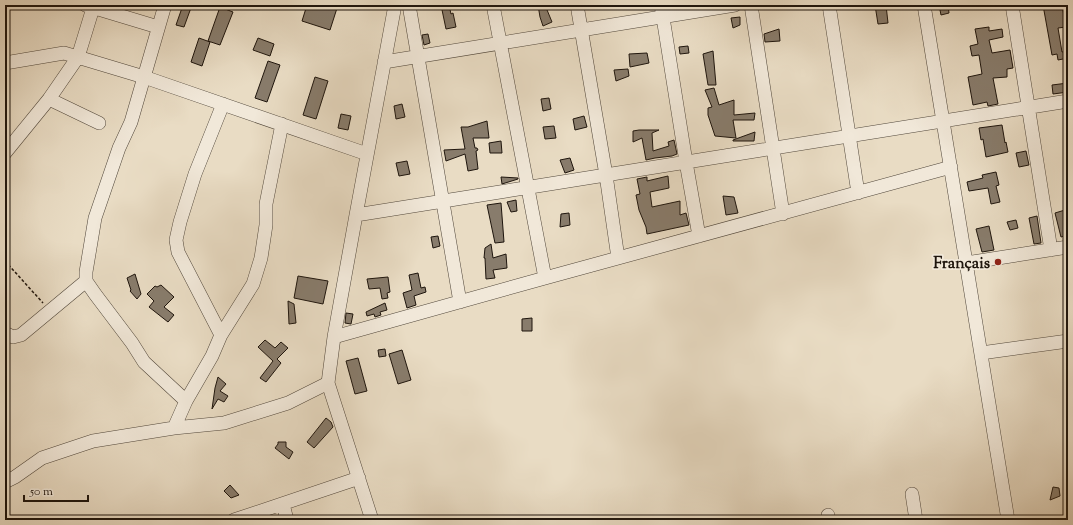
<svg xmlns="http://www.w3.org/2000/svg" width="1073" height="525" viewBox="0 0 1073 525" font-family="'Sorts Mill Goudy',serif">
<rect width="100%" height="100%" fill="#e9dcc4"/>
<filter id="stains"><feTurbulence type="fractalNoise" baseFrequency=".005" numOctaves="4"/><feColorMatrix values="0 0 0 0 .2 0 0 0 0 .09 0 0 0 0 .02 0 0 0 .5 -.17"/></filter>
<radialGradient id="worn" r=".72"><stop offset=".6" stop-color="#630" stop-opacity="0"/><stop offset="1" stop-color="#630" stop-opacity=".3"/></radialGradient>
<path fill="#887c6c" stroke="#1e150d" d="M183,5H192L184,27L176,25Z
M307,5H338L330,30L302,21Z
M441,5H449L451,14L453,13L456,27L446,29Z
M538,5H545L552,22L543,26L540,17Z
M875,5H886L888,23L878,24Z
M939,5H948L949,13L941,15Z
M1043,5H1062L1066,27L1058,28L1062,52L1068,51V58L1058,60L1057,54L1052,55Z
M220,7L233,12L220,45L208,41Z
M740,17V25L733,28L731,18Z
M989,27V31L1002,29L1003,37L989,40L992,53L1010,50L1013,68L1007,69V77L993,78L998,104L988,106L987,102L973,105L968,77L982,74L979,55L972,56L970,46L978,44L975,29Z
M779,29L780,41L765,42L764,34Z
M428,34L430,43L424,45L422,35Z
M199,38L210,42L202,66L191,62Z
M258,38L274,44L270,56L253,50Z
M688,46L689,53L680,54L679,47Z
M713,51L716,85H708L703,54Z
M647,53L649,63L630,67L629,54Z
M268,61L280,65L267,102L255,98Z
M628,69L629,76L616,81L614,70Z
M315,77L328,81L316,119L303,115Z
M1068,83V92L1053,94L1052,85Z
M714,88L719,105L734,100V115L755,113L754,120H733L736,138L715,136L708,115V108L712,107L705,90Z
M549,98L551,109L543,111L541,99Z
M402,104L405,117L396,119L394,106Z
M341,114L351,116L348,130L338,128Z
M584,116L587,127L575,130L573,119Z
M487,121L489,138H473L475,148H477L478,150L476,151L478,169L468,171L465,154L446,161L444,150L465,149L461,127H468Z
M1002,125L1005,143L1006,142L1008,152L986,157L983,139L981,140L979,128Z
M554,126L556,138L545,139L543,127Z
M639,130H659L652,133L653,151L669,146L668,142L674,140L677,154L672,156L655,158L646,160L642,138L633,142V131Z
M755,132L754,141H733V140Z
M501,141L502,153H490L489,143Z
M1026,151L1029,165L1019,167L1016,153Z
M570,158L574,170L565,173L560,160Z
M407,161L410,174L399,176L396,163Z
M996,172L999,185L996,186L1000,202L991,204L988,188L969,191L967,182L983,178L982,175Z
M668,176L669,188L650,192L652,207L680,201V215L686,213L689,225L647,234L646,227L639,210L636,195L640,194L637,179L647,177V181Z
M501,177L518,178V179L502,184Z
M723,196L734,197L738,213L726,215Z
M516,200L517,211L511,212L507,202Z
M501,203L504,242L495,243L487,205Z
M1065,210L1068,222V235L1061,237L1055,213Z
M569,213L570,225L560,227L561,214Z
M1037,216L1041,243L1034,244L1029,218Z
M1016,220L1018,228L1010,230L1007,222Z
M989,226L994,250L982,252L976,229Z
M438,236L440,246L433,248L431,237Z
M491,244L493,258L506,254L507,268L493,270L495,278L486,279L485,258H484L485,248Z
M418,273L421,288L425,287L426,292L414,296L416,305L407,308L403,293L412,290L409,275Z
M135,274L141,294L137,299L130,291L131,290L127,278Z
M298,276L328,281L323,304L294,298Z
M388,277L390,292L387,293L388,298L382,299L380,288L369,289L367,279Z
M161,285L174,297L164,307L174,315L168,322L149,307L154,301L147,294L155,286L157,287Z
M288,301L294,304L296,323L289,324Z
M385,303L387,310L380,312L381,315L375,317L374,314L367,316L366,312Z
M346,313L353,314L351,324L345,323Z
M532,318V331H522V319Z
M265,340L275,348L281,342L288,348L277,359L281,363L266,382L260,378L273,361L258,347Z
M385,349L386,356L379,357L378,350Z
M402,350L411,380L398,384L389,354Z
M358,358L367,391L355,394L346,361Z
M218,377L226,384L220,391L228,396L224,402L218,399L212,409L215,388Z
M326,418L331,422L333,427L314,448L307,442Z
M278,442H286V447L293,452L289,459L275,448L278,444Z
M230,485L239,495L231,498L224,491Z
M1053,487L1059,488L1060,496L1050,500Z"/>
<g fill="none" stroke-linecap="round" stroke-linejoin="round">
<g stroke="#51473b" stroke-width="14">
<path id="minor" d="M85,5L158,27
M165,5L131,122L119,148L95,218L86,272V281L95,294L132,343L144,362L186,401
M409,5L460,302
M493,5L545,278
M577,5L606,175L618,258
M661,5L686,162L699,236
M751,5L783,214
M829,5L858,193
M924,5L1008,520
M1012,5L1051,250
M384,62L735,5
M5,63L64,53L144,77L367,154
M49,99L99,123
M5,153L49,99L78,57L93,8
M356,215L1068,101
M966,263L1068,247
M5,333L13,337L21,335L86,281
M221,335L178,252L176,240L180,222L195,174L223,104
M334,337L545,278L951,167
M981,353L1068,341
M174,428L186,401L212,356L221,335L253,284L261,258L266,225V204L282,124
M5,482L15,477L42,458L93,441L174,428L224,423L288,403L328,383
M912,494L916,520
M283,504L287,520
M828,515L829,520
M234,520L359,478
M372,520L328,383L334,337L356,215L395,5"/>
</g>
<path stroke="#1e150d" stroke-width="1.5" stroke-dasharray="3 2" stroke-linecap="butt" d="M5,261L43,303"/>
<use href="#minor" stroke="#f1e8d9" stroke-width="13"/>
</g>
<circle fill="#8f2418" stroke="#f1e8d9" stroke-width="1.5" cx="998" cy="262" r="4"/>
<g text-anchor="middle" stroke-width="3.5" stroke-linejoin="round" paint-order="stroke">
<g font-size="16" font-weight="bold" fill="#1e150d" stroke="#f1e8d9" text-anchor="end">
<text x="990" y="268">Français</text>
</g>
</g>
<rect width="1073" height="525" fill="none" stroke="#e9dcc4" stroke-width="20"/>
<rect x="6" y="6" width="1061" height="513" fill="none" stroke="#1e150d" stroke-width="2"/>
<rect x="10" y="10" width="1053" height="505" fill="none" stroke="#1e150d"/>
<path d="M24 495v6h64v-6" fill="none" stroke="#1e150d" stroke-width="2"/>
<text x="30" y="495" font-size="12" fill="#1e150d" stroke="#f1e8d9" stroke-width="3" paint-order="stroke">50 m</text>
<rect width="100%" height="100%" filter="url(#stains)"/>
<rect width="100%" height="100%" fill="url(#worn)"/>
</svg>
